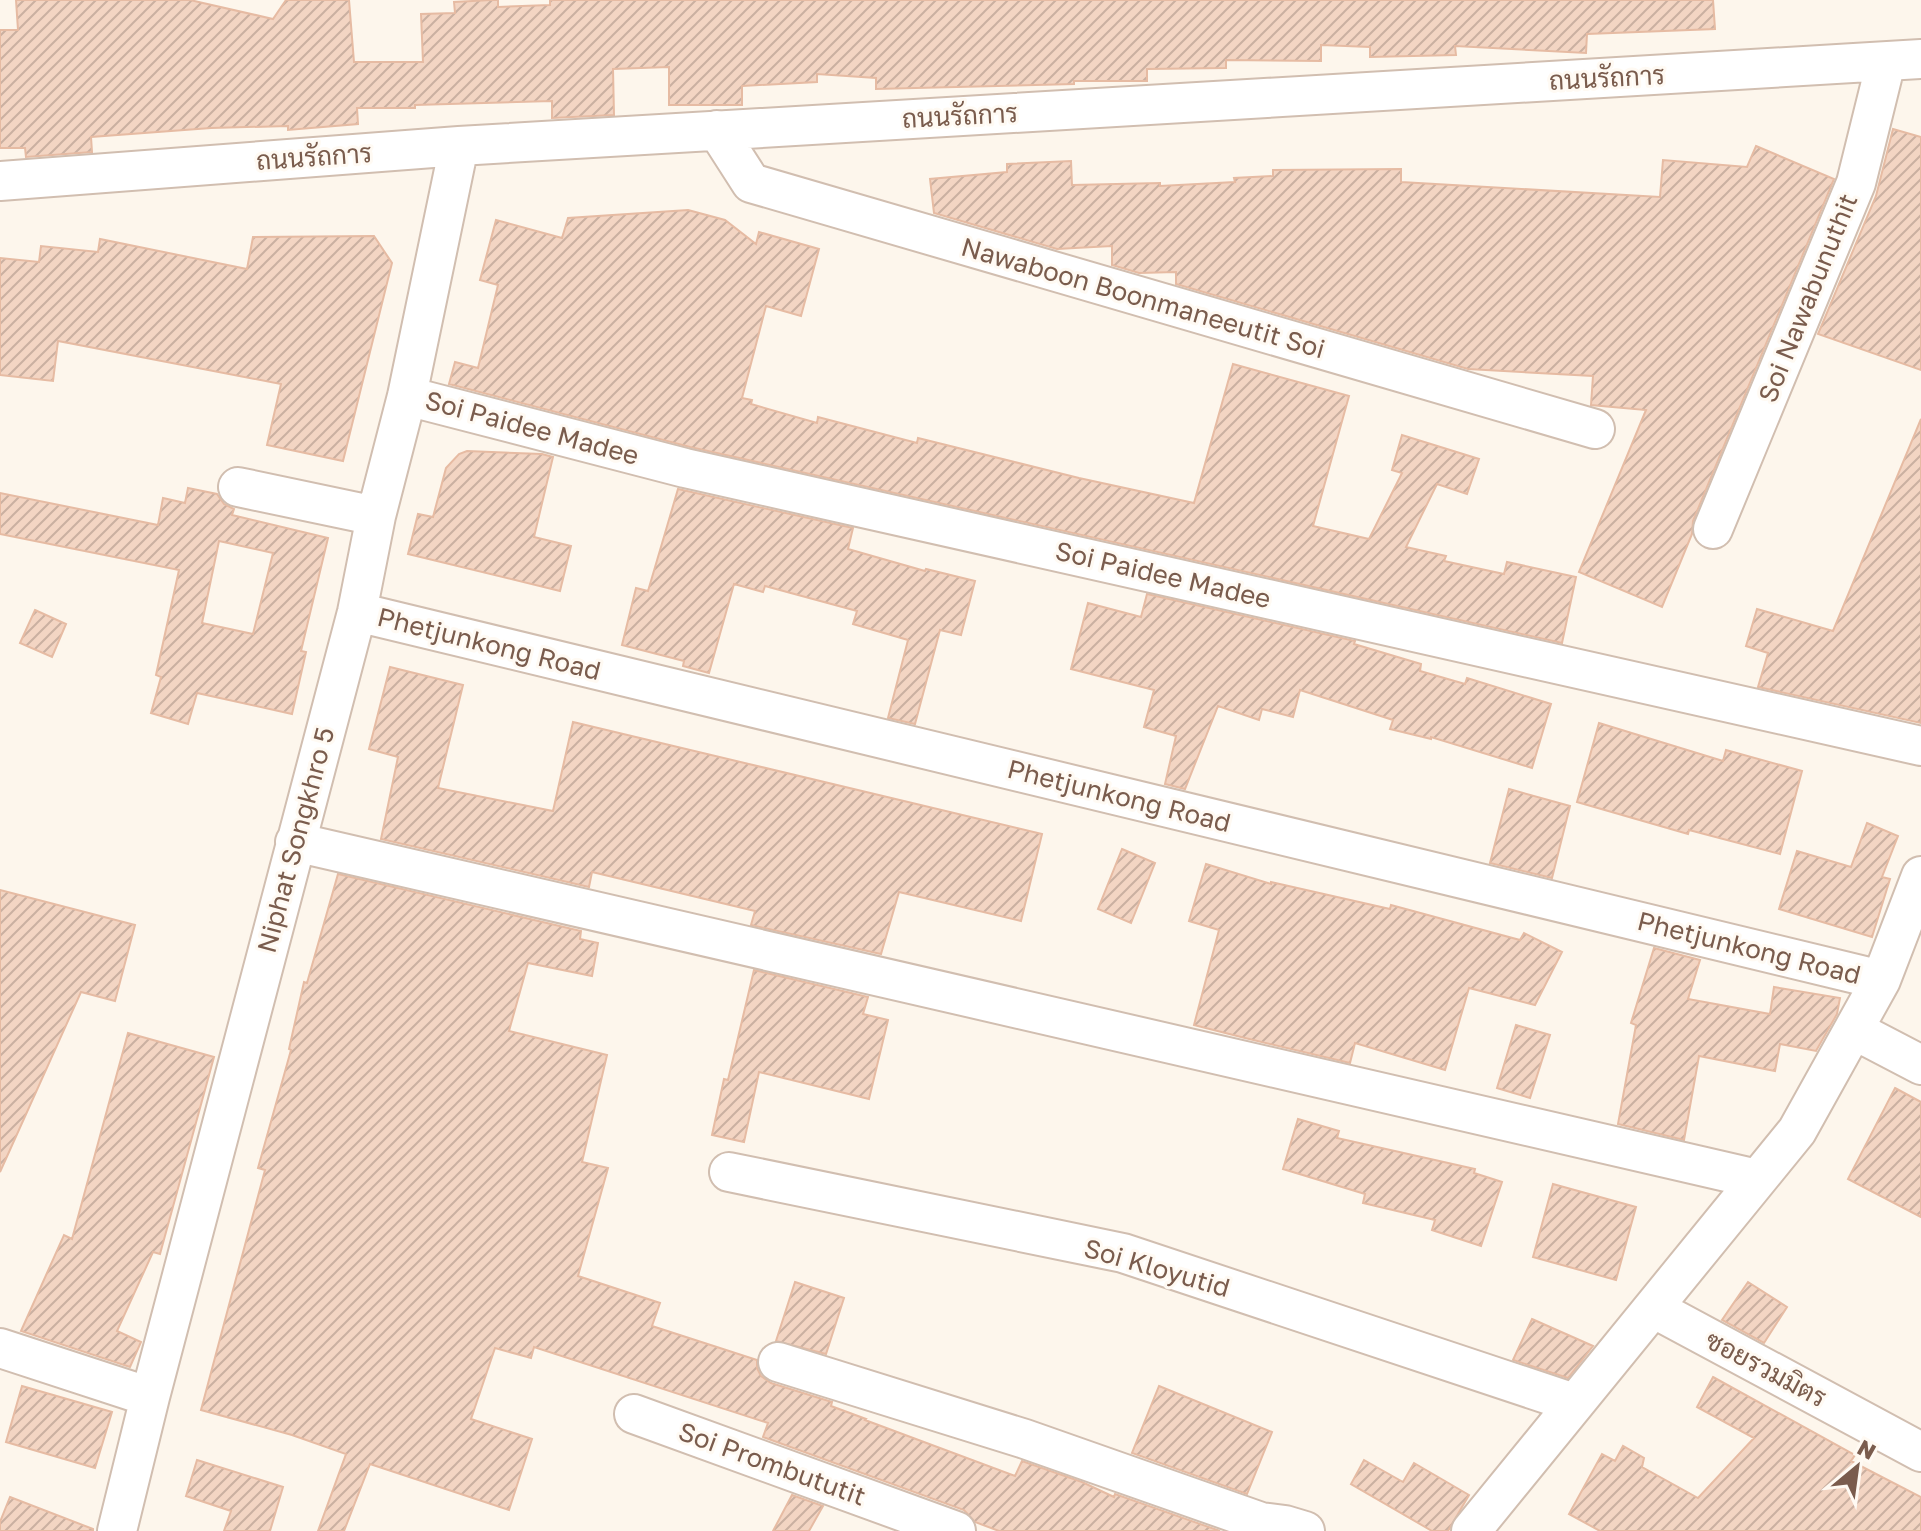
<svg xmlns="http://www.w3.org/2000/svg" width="1921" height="1531" viewBox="0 0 1921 1531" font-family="'Golos Text',Sarabun,sans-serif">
<defs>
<pattern id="building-hatch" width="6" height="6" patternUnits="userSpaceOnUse" patternTransform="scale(2)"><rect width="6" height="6" fill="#f3d5c3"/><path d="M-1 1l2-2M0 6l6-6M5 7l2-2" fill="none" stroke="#cab0a1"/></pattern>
</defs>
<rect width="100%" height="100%" fill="#fdf6ec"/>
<path fill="url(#building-hatch)" stroke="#e6bba3" stroke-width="2" fill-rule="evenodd" d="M16,0H190L273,19L286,0H349L354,62H423L421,14L455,13L454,2L491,0H498V7L550,5V0H1713L1715,29L1587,34L1586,53L1455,46L1456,55L1370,57V47L1321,45V61L1226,60V68L1147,69V81H1074V84L876,89V78L817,74V82L742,86V105H669V67L613,69L614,115L552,118V101L415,105V108H357L358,124L288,130V126L211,128L91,137L92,152L26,157L25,148H0V30H18Z
M1893,129L1921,137V370L1818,334L1876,196Z
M1756,146L1834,179L1693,521L1692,534L1662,607L1579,572L1646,410L1591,405L1593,376L1468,369L1176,284V272L1139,273L1112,265V246L1057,249L934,213L930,179L1007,172V164L1071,161L1072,185L1160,183V186L1235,182L1234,178L1273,176V170L1401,169V182L1660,197L1663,160L1747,167Z
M688,210L725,220L756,244L759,232L819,249L801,316L766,306L742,398L752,400L751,404L817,423L818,417L917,443L918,438L1079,478L1194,503L1233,364L1349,396L1313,526L1369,539L1402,473L1392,470L1402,435L1479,459L1467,494L1437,484L1406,547L1446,556L1444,561L1504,574L1507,562L1576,577L1562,643L690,447L449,384L455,362L478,368L498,285L480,280L496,220L562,238L568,218Z
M374,236L392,263L343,461L267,445L281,384L58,341L53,381L0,375V258L39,262L41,246L98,252L100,239L247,269L253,237Z
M1921,419V723L1758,687L1768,653L1746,646L1757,609L1833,631Z
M467,451L542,454L553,457L534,537L571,546L560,591L408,554L418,514L433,517L446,468L459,454Z
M188,488L217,494L224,504L234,509L232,515L328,538L301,651L306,652L292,714L197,693L188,724L151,713L161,677L156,675L179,570L0,534V493L158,525L163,498L185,503ZM219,541L273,553L253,634L202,623Z
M678,489L853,528L848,549L925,571L926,569L975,581L961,635L940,630L915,724L888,718L908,640L853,624L857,611L765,586L763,592L734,584L709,673L683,666L684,661L622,645L636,588L648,591Z
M1147,594L1355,641L1354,644L1421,664L1420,671L1465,684L1467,678L1551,704L1532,768L1431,737V739L1390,729L1393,720L1300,690L1293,717L1262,709L1259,720L1218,706L1185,789L1165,784L1176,736L1144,727L1154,690L1071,669L1088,603L1141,617Z
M35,610L66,624L52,657L20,643Z
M390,667L463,685L438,788L553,811L573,722L1042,834L1021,921L899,892L881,954L751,925L755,911L592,872L589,887L381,839L398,757L369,749Z
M1599,723L1723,761L1726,750L1802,771L1780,854L1689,830L1688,834L1577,802Z
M1509,789L1570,806L1552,878L1490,863Z
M1867,823L1898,836L1882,877L1890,879L1872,937L1779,909L1797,851L1851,867Z
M1122,849L1155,863L1131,923L1098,909Z
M1206,864L1271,884V882L1390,909L1391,905L1520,940L1524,933L1562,952L1535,1005L1469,988L1445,1070L1355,1043L1350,1063L1245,1038L1194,1025L1219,930L1189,921Z
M338,874L581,931L580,939L598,943L592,976L528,963L509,1031L607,1055L582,1162L608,1168L578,1276L660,1303L652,1326L757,1360V1368L761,1376L771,1383L832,1402L831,1406L866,1419L865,1420L1015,1476L1022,1461L1082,1482L1114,1497L1115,1494L1220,1531H999L975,1522L964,1510L763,1437L768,1423L534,1347L531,1358L495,1348L471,1419L532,1439L509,1510L370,1464L344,1531H318L346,1454L292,1435L201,1410L265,1170L258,1168L291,1050L289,1049L304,982L307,983Z
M0,890L135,925L115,1001L81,992L0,1172Z
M1654,948L1700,960L1688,999L1770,1014L1774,987L1840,998L1837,1014L1816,1051L1780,1044L1775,1071L1699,1056L1684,1140L1618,1124L1636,1025L1631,1023Z
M754,970L868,997L863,1014L888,1020L869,1099L759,1072L744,1142L712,1135L724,1079L728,1080Z
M1516,1025L1550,1035L1530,1098L1497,1088Z
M128,1033L214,1057L160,1254L153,1252L117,1331L141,1342L130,1367L21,1331L64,1235L72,1239Z
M1895,1088L1921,1102V1217L1848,1179Z
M1298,1119L1339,1131L1337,1138L1475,1169L1474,1173L1502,1182L1481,1246L1432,1230L1435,1220L1363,1203L1365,1194L1283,1169Z
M1553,1184L1636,1207L1616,1280L1533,1257Z
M795,1282L844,1298L826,1354L776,1341Z
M1748,1282L1787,1307L1764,1343L1722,1320Z
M1532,1319L1593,1346L1568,1378L1513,1360Z
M1713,1377L1855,1455L1851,1461L1921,1497V1531H1600L1569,1514L1602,1454L1615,1461L1623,1446L1644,1458L1642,1467L1698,1498L1754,1438L1697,1407Z
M22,1386L112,1412L95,1468L6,1442Z
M1159,1386L1272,1432L1247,1494L1132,1453Z
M197,1460L283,1487L270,1531H224L231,1511L186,1496Z
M1364,1460L1403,1482L1414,1463L1469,1495L1448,1531H1432L1351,1484Z
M792,1495L823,1506L809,1531H773Z
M10,1497L93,1529V1531H0V1522Z"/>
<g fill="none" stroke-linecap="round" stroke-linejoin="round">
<g stroke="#d1beb0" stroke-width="42">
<path id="minor" d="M717,130L751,183L1595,429
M0,181L459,146L1921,59
M407,396L685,468L1921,746
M238,487L376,516
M1713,529L1856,183L1886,62
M357,612L1881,980
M295,842L1757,1179
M1854,1030L1921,1065
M729,1172L1123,1253L1574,1403
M1653,1308L1921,1452
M0,1348L150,1397
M778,1362L1025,1439L1261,1522L1285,1525L1305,1531
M634,1414L956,1531
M117,1531L150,1397L357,612L376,516L407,396L459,146
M1471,1531L1797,1131L1881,980L1921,876"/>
</g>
<use href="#minor" stroke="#fff" stroke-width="38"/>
</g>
<g text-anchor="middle" stroke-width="6" stroke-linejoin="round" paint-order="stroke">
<g font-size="26" fill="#7a5c4d" stroke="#fffaf3">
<text transform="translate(1607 78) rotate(-3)" y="9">ถนนรัถการ</text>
<text transform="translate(960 116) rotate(-3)" y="9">ถนนรัถการ</text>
<text transform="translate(314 157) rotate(-4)" y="9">ถนนรัถการ</text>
<text transform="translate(1143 298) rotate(16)" y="9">Nawaboon Boonmaneeutit Soi</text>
<text transform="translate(1808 298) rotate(-68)" y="9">Soi Nawabunuthit</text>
<text transform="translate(532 428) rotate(15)" y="9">Soi Paidee Madee</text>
<text transform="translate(1163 575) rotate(13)" y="9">Soi Paidee Madee</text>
<text transform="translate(489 644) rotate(14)" y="9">Phetjunkong Road</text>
<text transform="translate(1119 796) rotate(14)" y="9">Phetjunkong Road</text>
<text transform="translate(296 840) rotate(-75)" y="9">Niphat Songkhro 5</text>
<text transform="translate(1749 948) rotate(14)" y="9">Phetjunkong Road</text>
<text transform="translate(1157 1268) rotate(16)" y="9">Soi Kloyutid</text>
<text transform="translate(1766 1369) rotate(28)" y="9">ซอยรวมมิตร</text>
<text transform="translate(772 1464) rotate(20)" y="9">Soi Prombututit</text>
</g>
</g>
<g transform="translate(1857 1467) rotate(29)" stroke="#fffaf3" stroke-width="6" paint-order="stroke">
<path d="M0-6L14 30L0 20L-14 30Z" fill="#7a5c4d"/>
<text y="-12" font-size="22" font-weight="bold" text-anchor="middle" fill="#7a5c4d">N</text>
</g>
</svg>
